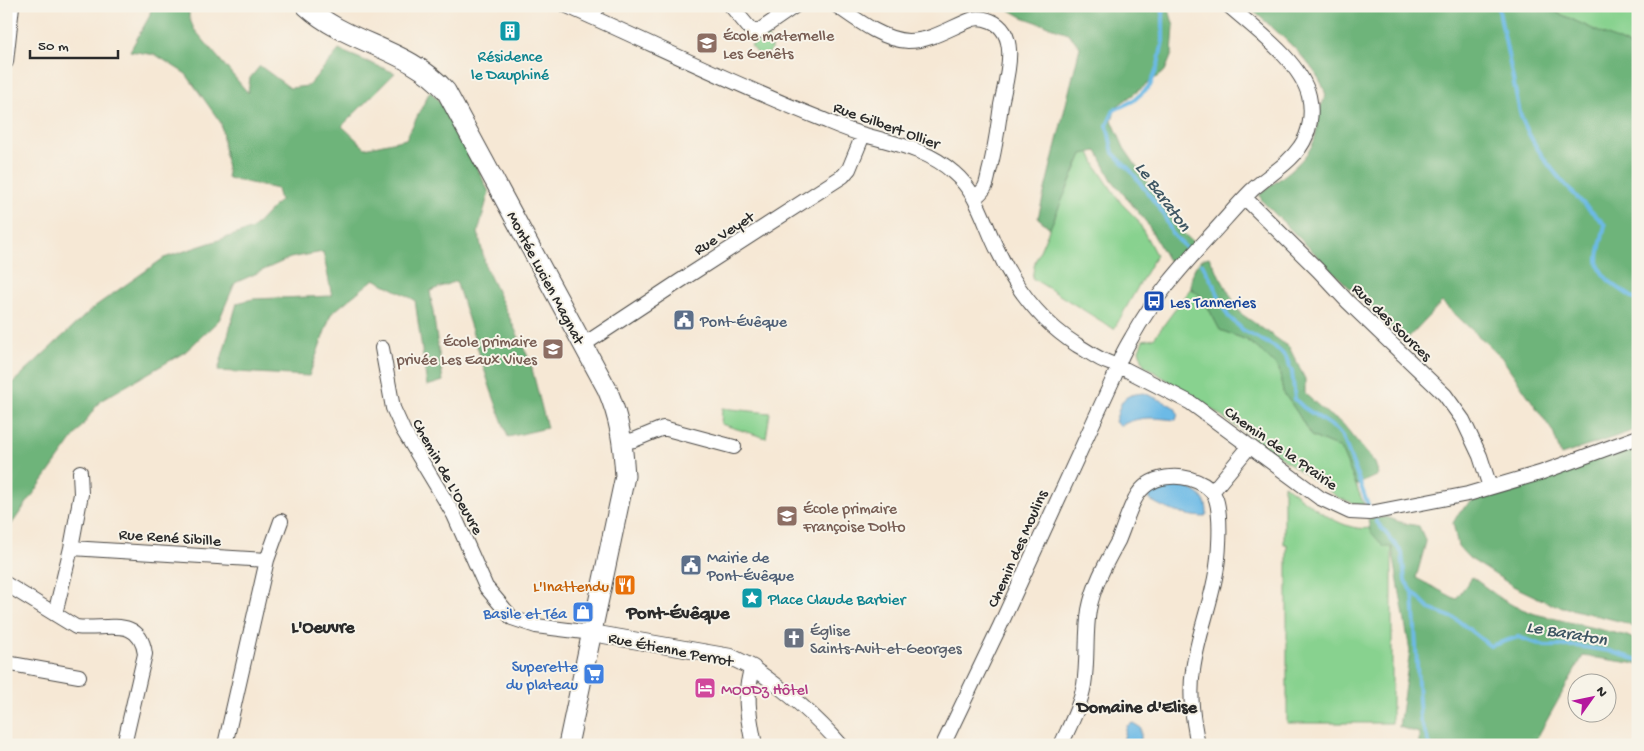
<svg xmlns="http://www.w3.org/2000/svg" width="1644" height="751" viewBox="0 0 1644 751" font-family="'Gochi Hand',sans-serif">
<rect width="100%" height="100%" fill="#f7f3e8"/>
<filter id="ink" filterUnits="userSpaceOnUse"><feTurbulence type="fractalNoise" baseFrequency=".02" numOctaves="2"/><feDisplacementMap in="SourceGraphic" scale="10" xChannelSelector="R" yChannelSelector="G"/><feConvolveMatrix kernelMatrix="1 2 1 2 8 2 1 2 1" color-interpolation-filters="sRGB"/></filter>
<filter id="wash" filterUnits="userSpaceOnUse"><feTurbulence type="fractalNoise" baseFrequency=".0096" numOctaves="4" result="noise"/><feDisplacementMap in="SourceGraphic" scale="20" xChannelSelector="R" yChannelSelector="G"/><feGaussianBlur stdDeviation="1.12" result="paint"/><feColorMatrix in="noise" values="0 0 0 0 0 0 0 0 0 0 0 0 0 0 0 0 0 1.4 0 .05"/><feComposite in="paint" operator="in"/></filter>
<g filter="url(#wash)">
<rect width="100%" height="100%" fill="#f6e8d5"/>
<path fill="#88d28f" stroke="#5a7e5d" d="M1543,6H1638V50Z
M766,35L771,43V50L764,60L751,46Z
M1090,152L1096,166L1108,184L1121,203L1137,219L1156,255L1114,329L1032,278L1035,262L1082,154Z
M1191,288L1203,298L1220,330L1247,340L1262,351L1279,369L1283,392L1297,412L1311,436L1341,449L1365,507L1339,498L1207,406L1144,365L1139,350L1143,340L1154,338Z
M722,408L770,413L766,438L721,424Z
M1284,485C1306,501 1341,533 1370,528V531L1392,547V723H1287V544H1284Z"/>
<path fill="#6eb47a" stroke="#4c7052" d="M152,6H189V17L194,29L248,93L250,78L260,66L290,88L308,86L339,50L395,73L342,126L365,148L406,139L430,91C457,117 472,159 489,192L478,232L486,268L530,361L547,428L508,437L491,390L456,281L430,291L443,381L427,386L415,300L374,279L331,314L309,376L218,371L237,303L253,299L332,296L323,252L290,258L235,283L219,320L185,352L100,401L6,532V389L94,307L164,258L252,229L280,200L277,189L228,178L221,123L186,74L156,55L130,51L149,17Z
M1003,6H1168L1174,27L1172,54L1165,71L1116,107L1112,120L1124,148L1182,232L1195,244L1183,259L1170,262L1167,259L1147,223L1112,180L1097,151L1082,154L1050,228L1038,218L1080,47L1068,33L1022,17Z
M1253,6H1543L1638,50V429L1561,455L1553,432L1502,358L1442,302L1404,342L1263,202L1259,195C1277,180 1305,164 1314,141C1319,126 1317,107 1326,96C1320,66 1274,29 1251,9Z
M1209,257L1240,313L1289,347L1305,379V394L1329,415L1342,423L1375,463L1379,475L1356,485L1341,449L1311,436L1297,412L1283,392L1279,369L1262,352L1247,340L1220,330L1203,298L1191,288C1191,275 1194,260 1209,257Z
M1638,444V629L1623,622L1551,604L1513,586L1469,558L1458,546L1453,523L1460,511L1472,501L1509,490Z
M1386,517L1403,523L1419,526L1426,542L1416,578L1456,599L1472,577L1500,598L1514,606L1535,614L1627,636L1638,641V664L1583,656L1533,745H1419V733L1399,727L1410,651L1392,547H1384L1370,531L1368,519Z"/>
<path fill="#6cbae6" stroke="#4c7288" d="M1144,393L1167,403L1175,408L1178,414L1176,420C1154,418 1140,415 1120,426L1115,422C1122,401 1120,395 1144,393Z
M1174,485C1191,487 1208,495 1207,514L1204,517C1184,516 1167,510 1150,500L1149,495L1161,488Z
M1133,723L1141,728V745H1122L1127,726Z"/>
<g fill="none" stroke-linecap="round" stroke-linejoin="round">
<path stroke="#6cbae6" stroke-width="4" d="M1163,6V41L1158,65L1150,86L1133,101L1114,110L1107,125L1113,153L1131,171L1163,213L1172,233L1186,248
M1498,6L1520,113C1531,145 1554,174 1577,197C1586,207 1596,215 1605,225C1603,235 1598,250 1598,260C1598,279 1624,291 1638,301
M1202,264L1215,287L1221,303L1228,316L1243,330L1275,347L1286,357L1292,372L1295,399L1303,407L1336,429L1343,437L1368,505
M1376,521L1402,553L1405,581L1413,592L1430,609L1456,619L1490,646L1518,637L1545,646H1576L1609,651L1638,660
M1413,592L1420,720L1430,745"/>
</g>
</g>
<g filter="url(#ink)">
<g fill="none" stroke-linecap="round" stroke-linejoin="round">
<g stroke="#494744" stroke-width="16">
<path id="minor" d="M567,6C651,43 733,84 819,118C834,124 849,131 865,135C896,144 929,150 954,173C978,193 984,224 998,251C1016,289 1041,322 1077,345C1089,352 1103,363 1117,365L1191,403L1320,498L1350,512L1370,513L1468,494L1540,473L1638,437
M731,6L751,30L757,32L795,6
M837,6C857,20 883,40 908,41C932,41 951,27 973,19C979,17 986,19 991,21C1022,34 1005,82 1001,105C998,128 995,150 989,172C988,177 987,183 985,187C983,191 978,195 975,198
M591,16L599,6
M6,62L12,6
M1245,198L1318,270L1348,302L1445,395L1463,420L1480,456L1490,487
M583,345L680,281L843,176L849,169L863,135
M382,348L393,408L403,430L454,515L486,587L512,618L536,626L592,633
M622,442L634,440L663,428L734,447
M1212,492L1249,447
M71,548L81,494L80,472
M267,560L281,521
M6,584L76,627C104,631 140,614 145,654L124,745
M55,614L71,548L267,560L225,745
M6,663L79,676
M753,668C785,690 815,715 841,745
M943,745L1000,626L1115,375C1118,361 1125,349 1132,337C1153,299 1180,269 1208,238C1223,222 1237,205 1252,190C1267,176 1288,165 1300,147C1310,133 1313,113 1309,96C1301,62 1255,29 1229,6
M1061,745C1070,725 1080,707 1084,685C1088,660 1085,635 1089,610C1094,584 1106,563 1118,541C1124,527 1128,512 1135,499C1148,473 1182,472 1204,485C1210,489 1214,493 1216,499C1222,517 1219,560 1215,578C1209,609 1197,639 1193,670C1189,696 1193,720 1198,745"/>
</g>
<g stroke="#494744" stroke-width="18">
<path id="tertiary" d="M592,633L731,657L753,668C743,693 749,719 754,745"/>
</g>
<g stroke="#494744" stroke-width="21">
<path id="secondary" d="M306,6C347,44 409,48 446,91L607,389C620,419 623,444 625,476L568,745"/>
</g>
<use href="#minor" stroke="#fff" stroke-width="14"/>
<use href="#tertiary" stroke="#fff" stroke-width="16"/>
<use href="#secondary" stroke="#fff" stroke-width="19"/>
</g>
</g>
<defs>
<g id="building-square" transform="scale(1.125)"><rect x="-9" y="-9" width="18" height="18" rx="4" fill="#0f9aa8" stroke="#f7f3e8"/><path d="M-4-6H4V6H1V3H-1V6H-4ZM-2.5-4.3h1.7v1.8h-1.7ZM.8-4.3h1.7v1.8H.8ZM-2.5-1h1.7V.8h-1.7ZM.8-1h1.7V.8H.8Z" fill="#fff"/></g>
<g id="school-square" transform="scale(1.125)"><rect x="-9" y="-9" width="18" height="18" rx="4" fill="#8d6e63" stroke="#f7f3e8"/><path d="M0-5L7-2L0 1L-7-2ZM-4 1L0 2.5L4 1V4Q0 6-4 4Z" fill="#fff"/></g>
<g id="bus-square" transform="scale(1.125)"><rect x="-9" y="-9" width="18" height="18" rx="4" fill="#1a4fb4" stroke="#f7f3e8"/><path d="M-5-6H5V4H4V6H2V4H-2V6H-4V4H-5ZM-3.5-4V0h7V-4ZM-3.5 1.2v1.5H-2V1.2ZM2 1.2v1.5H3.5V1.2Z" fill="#fff"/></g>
<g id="civic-square" transform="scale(1.125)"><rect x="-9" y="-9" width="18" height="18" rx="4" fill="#5c6f8a" stroke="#f7f3e8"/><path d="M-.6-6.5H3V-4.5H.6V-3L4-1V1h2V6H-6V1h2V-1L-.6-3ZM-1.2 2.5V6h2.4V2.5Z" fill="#fff"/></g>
<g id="restaurant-square" transform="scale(1.125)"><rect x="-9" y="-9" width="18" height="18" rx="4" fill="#e8710a" stroke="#f7f3e8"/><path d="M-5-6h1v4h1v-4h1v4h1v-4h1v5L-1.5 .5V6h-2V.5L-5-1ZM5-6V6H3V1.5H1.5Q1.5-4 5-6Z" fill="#fff"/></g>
<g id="sight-square" transform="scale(1.125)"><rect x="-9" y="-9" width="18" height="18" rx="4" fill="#0f9aa8" stroke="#f7f3e8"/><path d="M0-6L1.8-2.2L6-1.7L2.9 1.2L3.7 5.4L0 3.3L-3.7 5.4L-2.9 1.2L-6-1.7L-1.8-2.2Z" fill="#fff"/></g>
<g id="shop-square" transform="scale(1.125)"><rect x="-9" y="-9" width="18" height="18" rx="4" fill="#3f7fe0" stroke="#f7f3e8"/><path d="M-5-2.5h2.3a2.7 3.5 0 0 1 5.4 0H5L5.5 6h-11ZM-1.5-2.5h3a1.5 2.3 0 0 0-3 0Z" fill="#fff"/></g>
<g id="church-square" transform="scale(1.125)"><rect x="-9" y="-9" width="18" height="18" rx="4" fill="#6b7280" stroke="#f7f3e8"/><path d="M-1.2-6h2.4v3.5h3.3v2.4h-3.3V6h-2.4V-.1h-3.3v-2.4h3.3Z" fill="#fff"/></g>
<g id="supermarket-square" transform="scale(1.125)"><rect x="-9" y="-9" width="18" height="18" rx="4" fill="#3f7fe0" stroke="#f7f3e8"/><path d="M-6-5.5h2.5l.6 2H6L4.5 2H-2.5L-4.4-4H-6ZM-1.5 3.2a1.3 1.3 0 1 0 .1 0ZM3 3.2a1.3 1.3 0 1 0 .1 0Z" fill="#fff"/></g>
<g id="hotel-square" transform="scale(1.125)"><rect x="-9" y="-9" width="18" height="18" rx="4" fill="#d1479c" stroke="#f7f3e8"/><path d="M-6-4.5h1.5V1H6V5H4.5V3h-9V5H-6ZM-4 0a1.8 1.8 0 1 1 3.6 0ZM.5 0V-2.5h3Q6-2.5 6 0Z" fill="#fff"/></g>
</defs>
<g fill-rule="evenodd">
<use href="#building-square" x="510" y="31"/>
<use href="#school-square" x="707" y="43"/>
<use href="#bus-square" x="1154" y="301"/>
<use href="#civic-square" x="684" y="320"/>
<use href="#school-square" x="553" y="349"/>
<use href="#school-square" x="787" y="516"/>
<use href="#civic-square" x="691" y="565"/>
<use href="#restaurant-square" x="625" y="585"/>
<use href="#sight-square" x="752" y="598"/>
<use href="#shop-square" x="583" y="612"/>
<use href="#church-square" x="794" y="638"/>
<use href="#supermarket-square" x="594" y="674"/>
<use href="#hotel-square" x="705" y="688"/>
</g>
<g text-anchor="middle" stroke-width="4" stroke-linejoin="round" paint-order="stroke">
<g font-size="16" fill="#785e54" stroke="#f7f3e8" text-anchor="start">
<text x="723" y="40">École maternelle<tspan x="723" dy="18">Les Genêts</tspan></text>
<text x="537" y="346" text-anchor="end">École primaire<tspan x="537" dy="18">privée Les Eaux Vives</tspan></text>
<text x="803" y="513">École primaire<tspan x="803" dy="18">Françoise Dolto</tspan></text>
</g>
<g font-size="16" fill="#0d838f" stroke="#f7f3e8">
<text x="510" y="61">Résidence<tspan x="510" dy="18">le Dauphiné</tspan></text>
<text x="768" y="604" text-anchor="start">Place Claude Barbier</text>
</g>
<g font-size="16" fill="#2b2b2b" stroke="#f7f3e8">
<text transform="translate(887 124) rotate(20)" y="6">Rue Gilbert Ollier</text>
<text transform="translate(723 232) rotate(-32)" y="6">Rue Veyet</text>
<text transform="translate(547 277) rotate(62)" y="6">Montée Lucien Magnat</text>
<text transform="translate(1393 321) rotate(44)" y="6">Rue des Sources</text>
<text transform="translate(1282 447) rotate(35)" y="6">Chemin de la Prairie</text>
<text transform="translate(449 476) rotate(61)" y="6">Chemin de L'Oeuvre</text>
<text transform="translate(170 536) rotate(4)" y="6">Rue René Sibille</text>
<text transform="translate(1016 548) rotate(-66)" y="6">Chemin des Moulins</text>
<text transform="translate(671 648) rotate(11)" y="6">Rue Étienne Perrot</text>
</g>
<g font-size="16" fill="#164399" stroke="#f7f3e8" text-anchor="start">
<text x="1170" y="307">Les Tanneries</text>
</g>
<g font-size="16" fill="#4e5e75" stroke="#f7f3e8" text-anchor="start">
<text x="700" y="326">Pont-Évêque</text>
<text x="707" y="562">Mairie de<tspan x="707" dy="18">Pont-Évêque</tspan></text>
</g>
<g font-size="16" fill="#c56008" stroke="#f7f3e8" text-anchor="end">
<text x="609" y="591">L'Inattendu</text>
</g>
<g font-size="16" fill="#366cbe" stroke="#f7f3e8" text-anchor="end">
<text x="567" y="618">Basile et Téa</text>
<text x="578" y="671">Superette<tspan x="578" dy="18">du plateau</tspan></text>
</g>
<g font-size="16" fill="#5b616d" stroke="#f7f3e8" text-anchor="start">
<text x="810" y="635">Église<tspan x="810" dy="18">Saints-Avit-et-Georges</tspan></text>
</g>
<g font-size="16" fill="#b23c85" stroke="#f7f3e8" text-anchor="start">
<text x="721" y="694">MOODz Hôtel</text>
</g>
<g font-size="18" font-style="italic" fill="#3e5663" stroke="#f7f3e8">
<text transform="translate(1164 196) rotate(54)" y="6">Le Baraton</text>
<text transform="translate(1567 632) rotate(10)" y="6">Le Baraton</text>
</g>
<g font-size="18" font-weight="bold" fill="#2b2b2b" stroke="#f7f3e8">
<text x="323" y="632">L'Oeuvre</text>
<text x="1137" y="712">Domaine d'Elise</text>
</g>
<g font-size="19" font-weight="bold" fill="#2b2b2b" stroke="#f7f3e8">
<text x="678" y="618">Pont-Évêque</text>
</g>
</g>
<rect width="1644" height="751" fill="none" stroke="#f7f3e8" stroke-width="25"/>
<g transform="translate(1592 698) rotate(57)"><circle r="24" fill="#f7f3e8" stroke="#a5a39c"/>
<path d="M0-4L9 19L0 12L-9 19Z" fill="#b5179e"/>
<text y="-8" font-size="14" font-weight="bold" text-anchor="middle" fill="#2b2b2b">N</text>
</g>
<path d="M30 50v8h88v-8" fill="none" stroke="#2b2b2b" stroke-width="2.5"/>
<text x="38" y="50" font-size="15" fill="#2b2b2b" stroke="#f7f3e8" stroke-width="4" paint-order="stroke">50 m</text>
</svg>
